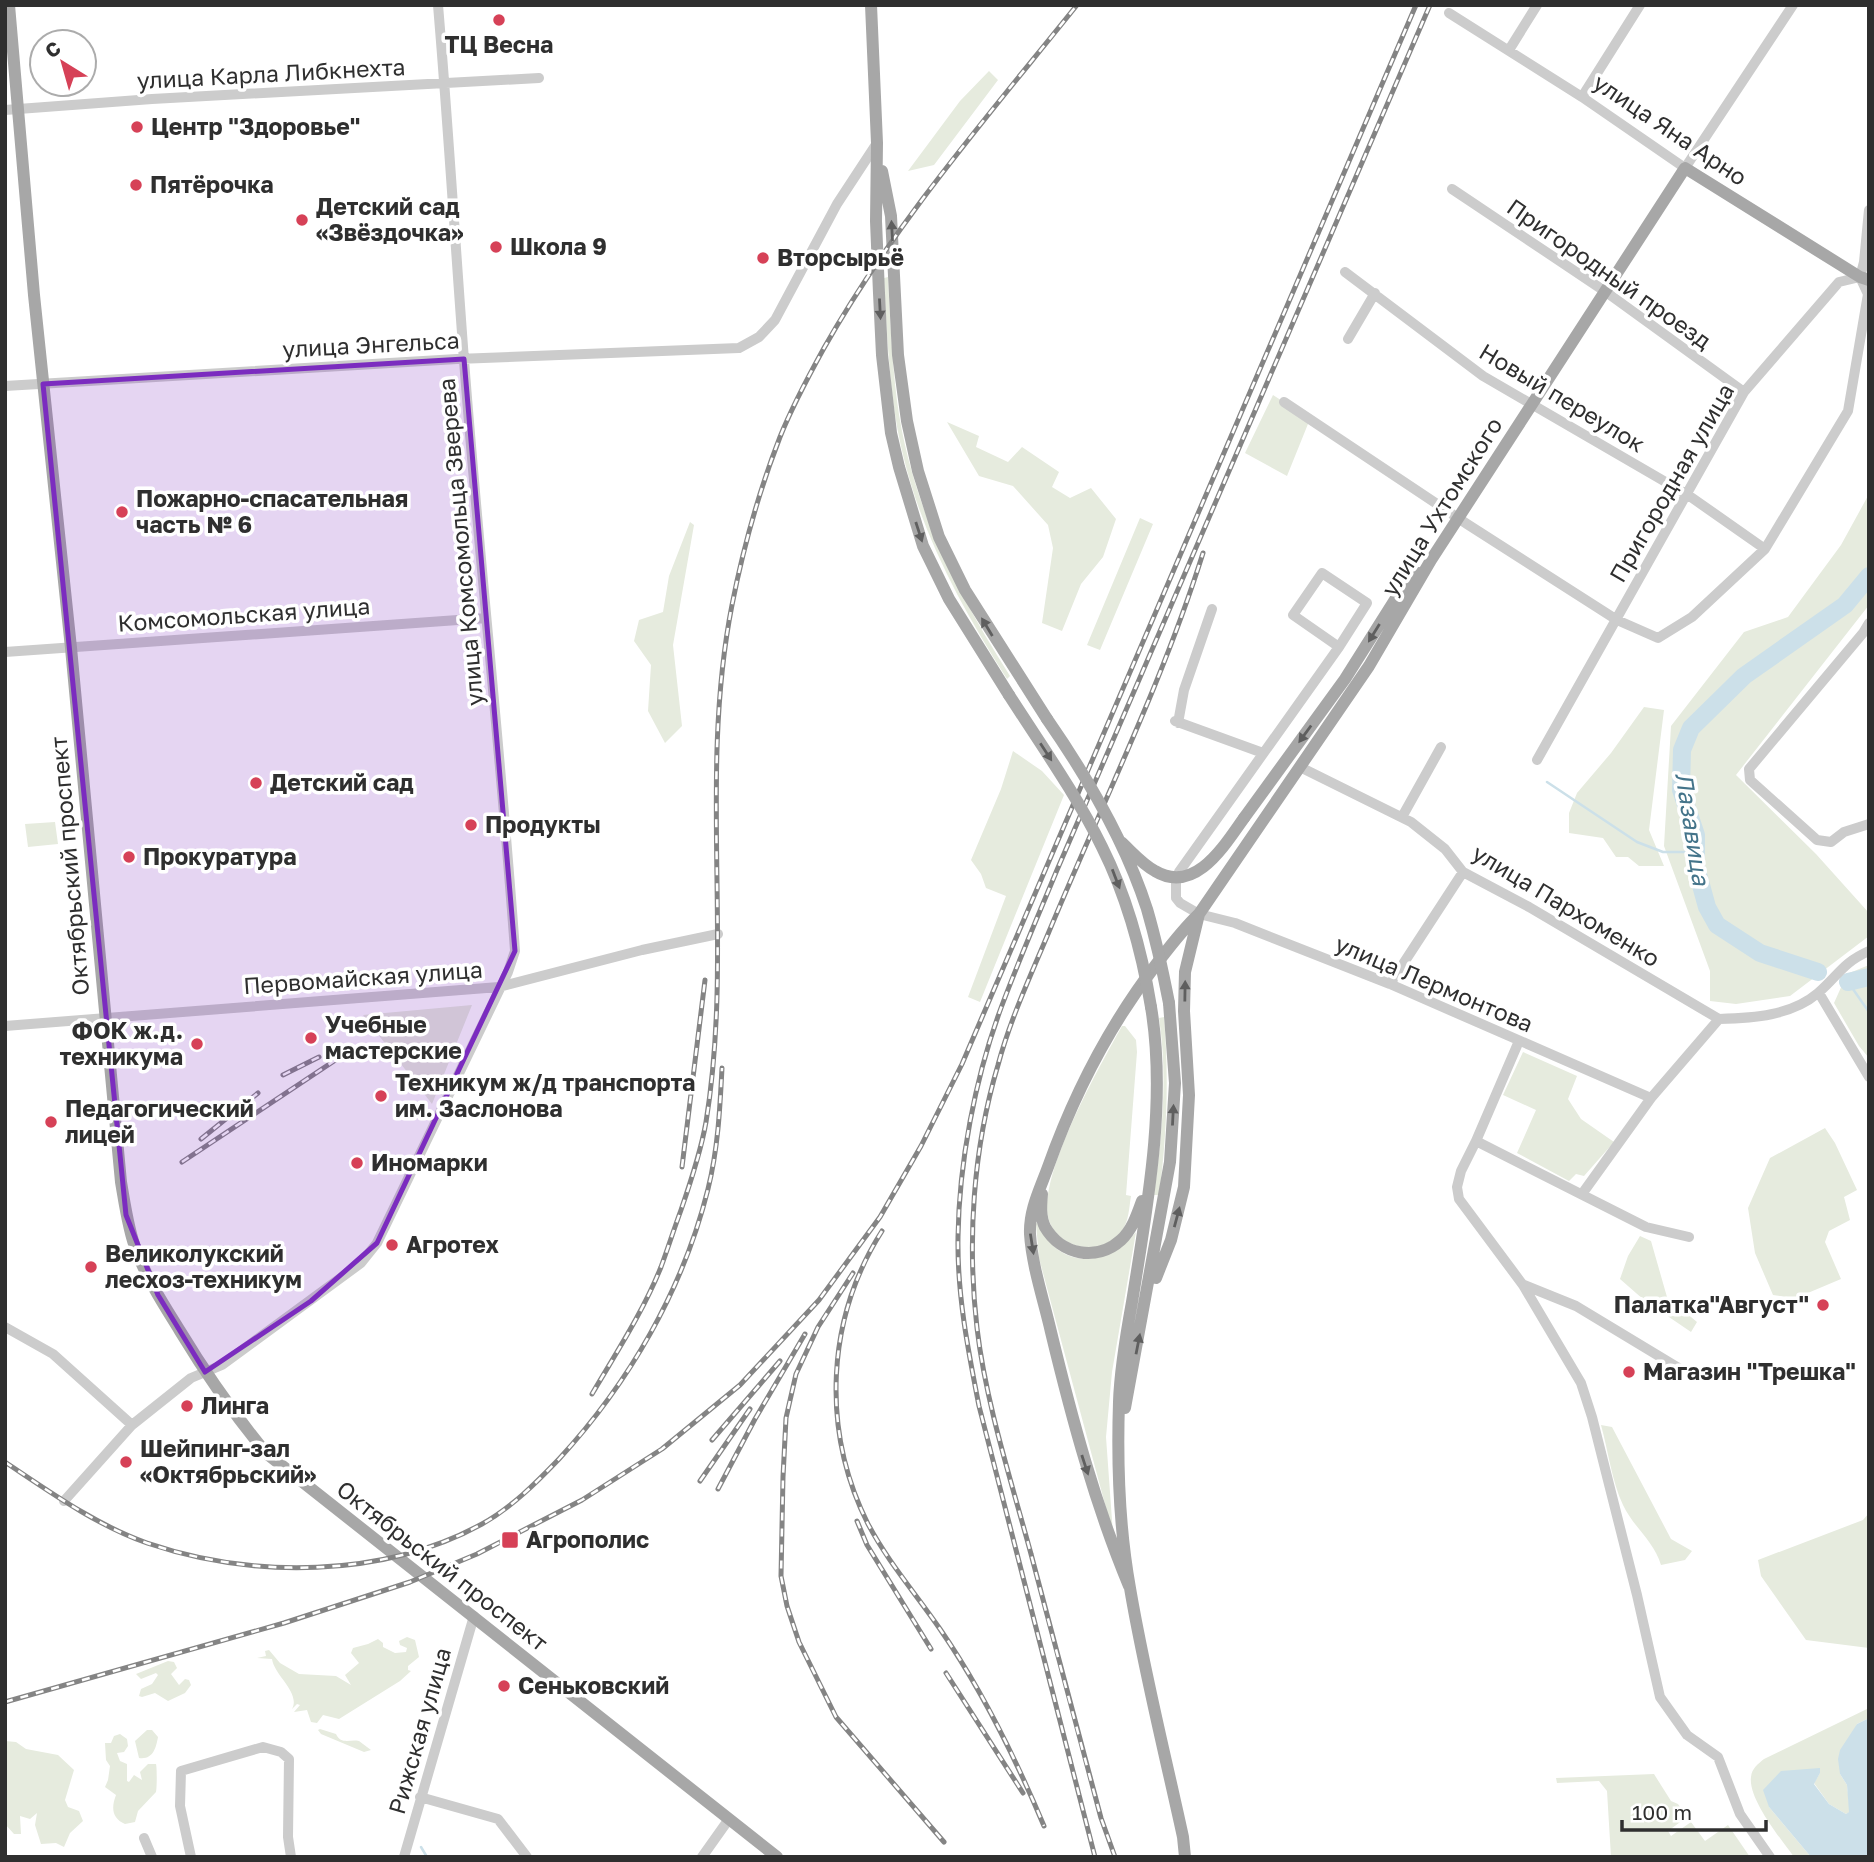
<svg xmlns="http://www.w3.org/2000/svg" width="1874" height="1862" viewBox="0 0 1874 1862" font-family="'Golos Text',sans-serif">
<rect width="100%" height="100%" fill="#fff"/>
<path fill="#e6ebde" d="M989,71L998,80L934,165L908,171L960,101Z
M888,277C890,318 892,360 897,401C911,504 955,589 1010,676L1007,679C951,591 906,505 893,400C888,359 886,318 884,278Z
M1273,395L1310,419L1287,476L1245,453Z
M947,422L979,436L976,447L1008,462L1022,447L1059,472L1052,487L1070,498L1091,488L1116,519L1103,557L1081,584L1062,631L1042,623L1053,548L1048,525L1013,486L979,476Z
M1869,494V605L1736,775L1816,854L1869,913V936L1790,996L1736,1004L1710,1001V971L1664,846L1671,726L1744,632L1788,617L1841,545Z
M1140,518L1153,524L1100,650L1087,645Z
M690,522L694,525L673,645L682,726L665,743L648,711L651,665L634,641L639,620L663,612L669,576Z
M1644,707L1664,710L1649,830L1664,866H1639L1628,857H1616L1603,838L1569,833V813L1577,793L1611,753Z
M1013,751L1042,771L1064,795L980,1002L968,997L1006,896L986,888L981,874L971,860L1001,789Z
M55,822L58,844L28,847L25,824Z
M1869,965V1058L1859,1046L1834,1003L1847,974Z
M472,1005L432,1104L363,1015Z
M1164,1017C1169,1077 1167,1135 1159,1195H1154C1162,1136 1168,1076 1159,1018Z
M1122,1026H1125L1136,1040L1137,1052L1126,1195L1131,1196C1129,1208 1129,1222 1121,1232C1098,1261 1047,1246 1047,1208C1047,1160 1098,1069 1122,1026Z
M1523,1052L1577,1076L1568,1099L1581,1119L1614,1142L1584,1176L1576,1174L1569,1181L1517,1153L1536,1110L1503,1095Z
M1825,1128L1835,1143L1857,1190L1844,1197L1850,1220L1829,1231L1825,1242L1841,1279L1796,1298L1773,1295L1755,1253L1748,1208L1770,1158Z
M1038,1221C1056,1270 1106,1269 1136,1232L1112,1372L1106,1437L1113,1534L1039,1258L1036,1224Z
M1640,1236L1651,1241L1667,1297L1697,1322L1691,1332L1644,1300L1620,1279L1628,1256Z
M1601,1425L1612,1427L1671,1539L1692,1551L1685,1560L1661,1565C1654,1541 1634,1528 1623,1505C1612,1482 1608,1450 1601,1425Z
M1869,1513V1648L1806,1640L1761,1576L1758,1560L1863,1520Z
M407,1637L415,1640L419,1657L408,1666V1670L411,1671L400,1681L339,1719L323,1715L317,1723L311,1722L307,1710L294,1712L300,1705L297,1704L292,1709C301,1693 274,1675 272,1659L257,1658L266,1656L265,1651L269,1650L280,1663L299,1674L336,1676L351,1685L345,1675L359,1663L351,1653L353,1648L368,1644L378,1639L383,1643V1647L395,1653L406,1652L407,1648L400,1645L399,1641Z
M168,1661L174,1662L177,1668L171,1674L179,1685L185,1679L189,1680L191,1685L185,1693L168,1701L155,1693L142,1697L139,1696L141,1689L152,1684L158,1675L156,1673L141,1679L136,1674Z
M1869,1708V1718L1857,1724L1840,1774L1847,1785L1850,1812L1846,1814L1829,1804L1814,1783L1820,1773L1769,1807L1811,1857H1794C1781,1839 1748,1799 1751,1777C1752,1768 1758,1764 1764,1759Z
M320,1729L336,1734C341,1745 350,1739 359,1741L371,1750L364,1752L321,1734L318,1730Z
M147,1730H152L158,1737C156,1748 153,1760 139,1758L135,1741Z
M120,1734L127,1739L128,1746L124,1752L117,1753L120,1761L127,1764V1781L129,1782L134,1775L142,1780L140,1772L148,1764H156C157,1767 157,1788 156,1792L138,1811L135,1822L125,1824C112,1818 111,1808 116,1795L105,1787L108,1780L110,1766L106,1760L105,1743H111L114,1736Z
M5,1741L16,1742L26,1749L58,1755L74,1770L65,1800L68,1807L79,1811L83,1821L70,1833L64,1847L56,1843L41,1844L35,1825L37,1813L30,1819L20,1816L21,1834H14L5,1824Z
M1654,1774L1671,1801L1678,1804L1687,1817L1668,1831L1671,1836L1691,1822L1705,1841L1728,1825L1750,1857H1611L1607,1791L1599,1781L1557,1783L1556,1778Z"/>
<path fill="#cce0e9" d="M1869,1718V1857H1811L1769,1807L1763,1790L1781,1771L1820,1768V1773L1814,1784L1829,1804L1846,1814L1849,1812L1847,1785L1840,1774L1838,1759L1840,1750L1857,1724Z"/>
<g fill="none" stroke-linecap="round" stroke-linejoin="round">
<path stroke="#cce0e9" stroke-width="2.5" d="M1547,782L1637,842L1663,852H1696
M1848,982L1869,1012
M421,1847L427,1857"/>
<path stroke="#cce0e9" stroke-width="18" d="M1818,972L1760,953L1717,925L1707,907L1696,867V835L1681,790L1682,750L1691,728L1744,676L1845,605L1869,576
M1848,982L1869,977"/>
<path stroke="#ccc" stroke-width="10" d="M1449,13L1582,97L1685,168L1793,5
M1509,50L1537,5
M1582,97L1640,5
M5,110L152,99L539,78
M1452,189L1606,292L1744,392
M1345,272L1483,376L1688,495L1765,549
M1860,277L1864,262L1869,210
M1348,339L1375,293
M5,386L457,359L739,348L759,337L775,320L837,204L877,143
M1284,402L1467,524L1617,620L1658,638L1692,617L1765,549L1848,411L1868,294L1860,277
M1869,623L1863,633L1749,769L1750,780L1817,840L1831,842L1844,832L1869,824
M1339,647L1293,615L1322,573L1367,603L1339,647L1179,872L1176,882V898L1180,903L1199,914L1235,923L1390,984L1651,1098
M5,652L486,618
M1175,721L1263,753
M1178,723L1184,690L1212,609
M1537,760L1744,392L1839,282L1860,277
M1300,767L1411,822L1445,849L1463,872L1529,907L1719,1019
M1402,817L1441,747
M1390,984L1463,872
M1819,993L1869,1077
M5,1026L499,987L642,950L718,934
M1519,1041L1476,1141L1461,1171L1457,1187L1459,1199L1523,1285L1581,1383L1592,1417L1637,1595L1660,1697L1687,1735L1718,1757L1740,1814L1770,1857
M1476,1141L1646,1227L1689,1237
M1582,1194L1651,1098L1719,1019C1753,1018 1791,1016 1818,993C1839,975 1842,963 1869,951
M1524,1285L1576,1306L1682,1370
M5,1327L53,1354L132,1425
M64,1501L132,1425L191,1378L222,1365L361,1263L377,1243L508,972L515,951C501,754 479,557 464,360C455,241 448,123 438,5
M420,1797L498,1819L527,1857
M144,1838L152,1857
M191,1857L180,1806L181,1771L263,1747L281,1752L289,1759L288,1837L291,1857
M404,1857L474,1616
M702,1857L729,1819"/>
<path stroke="#a7a7a7" stroke-width="12" d="M9,5L34,295L71,648L121,1182C125,1205 128,1229 136,1250C147,1279 164,1305 180,1331C206,1374 234,1414 266,1453L777,1857
M871,5L877,143L876,221L879,293L882,355L891,433L899,467L923,546L949,599L1009,695
M882,171L891,216L898,355L907,421L918,471L939,537L965,590L1047,719
M1244,818L1345,679L1398,595L1419,573
M1151,1007C1167,1102 1147,1208 1132,1302C1126,1335 1120,1369 1119,1402C1117,1463 1119,1527 1130,1588C1144,1671 1165,1754 1183,1837L1185,1857
M1042,1194C1041,1205 1040,1217 1045,1227C1061,1255 1097,1262 1121,1240C1132,1230 1137,1215 1142,1201
M1156,1278L1171,1240L1184,1187L1189,1095L1184,1011L1185,972L1199,914
M1125,1408L1170,1162L1175,1083L1169,1003
M1129,1586C1095,1504 1072,1419 1051,1332C1044,1301 1032,1266 1030,1234C1029,1210 1040,1189 1048,1167C1074,1094 1110,1024 1158,962C1171,945 1183,929 1199,914L1369,666L1431,560L1685,168L1860,277L1869,280"/>
<g stroke="#848484" stroke-width="5">
<path id="rail" d="M283,1075L319,1057
M201,1139L258,1093
M182,1162L337,1059
M682,1167L705,980
M882,1231C826,1319 821,1430 868,1524C888,1562 916,1594 940,1629C982,1690 1015,1757 1044,1826
M853,1273L818,1327L796,1374L786,1418L783,1477L781,1576L787,1606L799,1642L836,1717L944,1842
M592,1394C616,1353 643,1312 661,1267C668,1248 674,1229 681,1210C691,1181 701,1151 706,1122C734,950 698,778 732,605C743,549 759,491 780,437C792,407 808,377 824,348C894,224 988,116 1077,5
M712,1440L780,1361
M5,1462C50,1492 96,1525 147,1543C253,1579 383,1578 482,1524C511,1508 536,1483 559,1459C629,1383 683,1290 708,1189C718,1149 720,1108 722,1068
M700,1481L750,1409
M718,1489L755,1419L805,1334
M857,1521L867,1545L931,1649
M946,1673L1023,1793
M5,1702L284,1623L410,1582L477,1554L582,1500L662,1449L740,1385L819,1300L880,1217L921,1146L962,1064L1416,5
M1095,1857L979,1406C968,1350 957,1294 958,1237C959,1163 975,1078 1001,1008C1018,962 1038,916 1057,870L1430,5
M1115,1857L1101,1818C1077,1730 1054,1642 1031,1554C1011,1480 986,1404 977,1328C967,1241 973,1149 998,1065C1010,1020 1030,977 1048,934C1100,808 1162,684 1203,553"/>
</g>
<use href="#rail" stroke="#fff" stroke-width="2.5" stroke-dasharray="8" stroke-linecap="butt"/>
<path stroke="#a7a7a7" stroke-width="12" d="M1009,695C1041,745 1076,794 1102,847C1127,897 1142,952 1151,1007
M1047,719C1088,778 1125,841 1147,909C1156,940 1163,972 1169,1003
M1121,842C1132,852 1142,864 1155,871C1195,895 1224,846 1244,818"/>
</g>
<defs><path id="oneway-solid" d="M-6-.8H1V-3.2L6.5 0L1 3.2V.8H-6Z" transform="scale(1.75)"/></defs>
<g fill="#5f5f5f">
<use href="#oneway-solid" transform="translate(892 231) rotate(-93)"/>
<use href="#oneway-solid" transform="translate(880 309) rotate(87)"/>
<use href="#oneway-solid" transform="translate(919 532) rotate(72)"/>
<use href="#oneway-solid" transform="translate(987 627) rotate(-121)"/>
<use href="#oneway-solid" transform="translate(1374 633) rotate(122)"/>
<use href="#oneway-solid" transform="translate(1305 734) rotate(126)"/>
<use href="#oneway-solid" transform="translate(1046 752) rotate(57)"/>
<use href="#oneway-solid" transform="translate(1116 879) rotate(69)"/>
<use href="#oneway-solid" transform="translate(1185 991) rotate(-89)"/>
<use href="#oneway-solid" transform="translate(1173 1115) rotate(-87)"/>
<use href="#oneway-solid" transform="translate(1177 1217) rotate(-75)"/>
<use href="#oneway-solid" transform="translate(1032 1244) rotate(81)"/>
<use href="#oneway-solid" transform="translate(1138 1344) rotate(-79)"/>
<use href="#oneway-solid" transform="translate(1085 1465) rotate(72)"/>
</g>
<path fill="#7b2cbf" fill-opacity="0.2" stroke="#7b2cbf" stroke-width="5" stroke-linejoin="round" d="M464,359L515,951L377,1243L311,1301L205,1372L158,1295L126,1215L43,384Z"/>
<g fill="#d64157" stroke="#fff" stroke-width="2.5">
<circle cx="499" cy="20" r="7"/>
<circle cx="137" cy="127" r="7"/>
<circle cx="136" cy="185" r="7"/>
<circle cx="302" cy="220" r="7"/>
<circle cx="496" cy="247" r="7"/>
<circle cx="763" cy="258" r="7"/>
<circle cx="122" cy="512" r="7"/>
<circle cx="256" cy="783" r="7"/>
<circle cx="471" cy="825" r="7"/>
<circle cx="129" cy="857" r="7"/>
<circle cx="311" cy="1038" r="7"/>
<circle cx="197" cy="1044" r="7"/>
<circle cx="381" cy="1096" r="7"/>
<circle cx="51" cy="1122" r="7"/>
<circle cx="357" cy="1163" r="7"/>
<circle cx="392" cy="1245" r="7"/>
<circle cx="91" cy="1267" r="7"/>
<circle cx="1823" cy="1305" r="7"/>
<circle cx="1629" cy="1372" r="7"/>
<circle cx="187" cy="1406" r="7"/>
<circle cx="126" cy="1462" r="7"/>
<rect x="501" y="1531" width="18" height="18" rx="3.5"/>
<circle cx="504" cy="1686" r="7"/>
</g>
<g text-anchor="middle" stroke-width="7" stroke-linejoin="round" paint-order="stroke">
<g font-size="23" font-weight="bold" fill="#2f2f2f" stroke="#fff" text-anchor="start">
<text x="499" y="53" text-anchor="middle">ТЦ Весна</text>
<text x="151" y="135">Центр "Здоровье"</text>
<text x="150" y="193">Пятёрочка</text>
<text x="316" y="215">Детский сад<tspan x="316" dy="26">«Звёздочка»</tspan></text>
<text x="510" y="255">Школа 9</text>
<text x="777" y="266">Вторсырьё</text>
<text x="136" y="507">Пожарно-спасательная<tspan x="136" dy="26">часть № 6</tspan></text>
<text x="270" y="791">Детский сад</text>
<text x="485" y="833">Продукты</text>
<text x="143" y="865">Прокуратура</text>
<text x="325" y="1033">Учебные<tspan x="325" dy="26">мастерские</tspan></text>
<text x="183" y="1039" text-anchor="end">ФОК ж.д.<tspan x="183" dy="26">техникума</tspan></text>
<text x="395" y="1091">Техникум ж/д транспорта<tspan x="395" dy="26">им. Заслонова</tspan></text>
<text x="65" y="1117">Педагогический<tspan x="65" dy="26">лицей</tspan></text>
<text x="371" y="1171">Иномарки</text>
<text x="406" y="1253">Агротех</text>
<text x="105" y="1262">Великолукский<tspan x="105" dy="26">лесхоз-техникум</tspan></text>
<text x="1809" y="1313" text-anchor="end">Палатка"Август"</text>
<text x="1643" y="1380">Магазин "Трешка"</text>
<text x="201" y="1414">Линга</text>
<text x="140" y="1457">Шейпинг-зал<tspan x="140" dy="26">«Октябрьский»</tspan></text>
<text x="526" y="1548">Агрополис</text>
<text x="518" y="1694">Сеньковский</text>
</g>
<g font-size="23" fill="#2f2f2f" stroke="#fff">
<text transform="translate(271 74) rotate(-3)" y="8">улица Карла Либкнехта</text>
<text transform="translate(1670 130) rotate(34)" y="8">улица Яна Арно</text>
<text transform="translate(1609 274) rotate(35)" y="8">Пригородный проезд</text>
<text transform="translate(371 345) rotate(-3)" y="8">улица Энгельса</text>
<text transform="translate(1562 398) rotate(31)" y="8">Новый переулок</text>
<text transform="translate(1672 483) rotate(-60)" y="8">Пригородная улица</text>
<text transform="translate(1442 507) rotate(-58)" y="8">улица Ухтомского</text>
<text transform="translate(461 542) rotate(-95)" y="8">улица Комсомольца Зверева</text>
<text transform="translate(244 615) rotate(-4)" y="8">Комсомольская улица</text>
<text transform="translate(70 866) rotate(-95)" y="8">Октябрьский проспект</text>
<text transform="translate(1566 906) rotate(31)" y="8">улица Пархоменко</text>
<text transform="translate(363 978) rotate(-4)" y="8">Первомайская улица</text>
<text transform="translate(1434 984) rotate(23)" y="8">улица Лермонтова</text>
<text transform="translate(442 1566) rotate(38)" y="8">Октябрьский проспект</text>
<text transform="translate(420 1731) rotate(-74)" y="8">Рижская улица</text>
</g>
<g font-size="24" font-style="italic" fill="#44748a" stroke="#fff">
<text transform="translate(1692 829) rotate(81)" y="8">Лазавица</text>
</g>
</g>
<rect width="1874" height="1862" fill="none" stroke="#2f2f2f" stroke-width="14"/>
<g transform="translate(63 63) rotate(323)"><circle r="33" fill="#ffffff" stroke="#acacac" stroke-width="2"/>
<path d="M0-5L12 26L0 18L-12 26Z" fill="#d64157"/>
<text y="-10" font-size="19" font-weight="bold" text-anchor="middle" fill="#2f2f2f">С</text>
</g>
<path d="M1622 1820v10h144v-10" fill="none" stroke="#2f2f2f" stroke-width="3.5"/>
<text x="1632" y="1820" font-size="21" fill="#2f2f2f" stroke="#ffffff" stroke-width="5" paint-order="stroke">100 m</text>
</svg>
